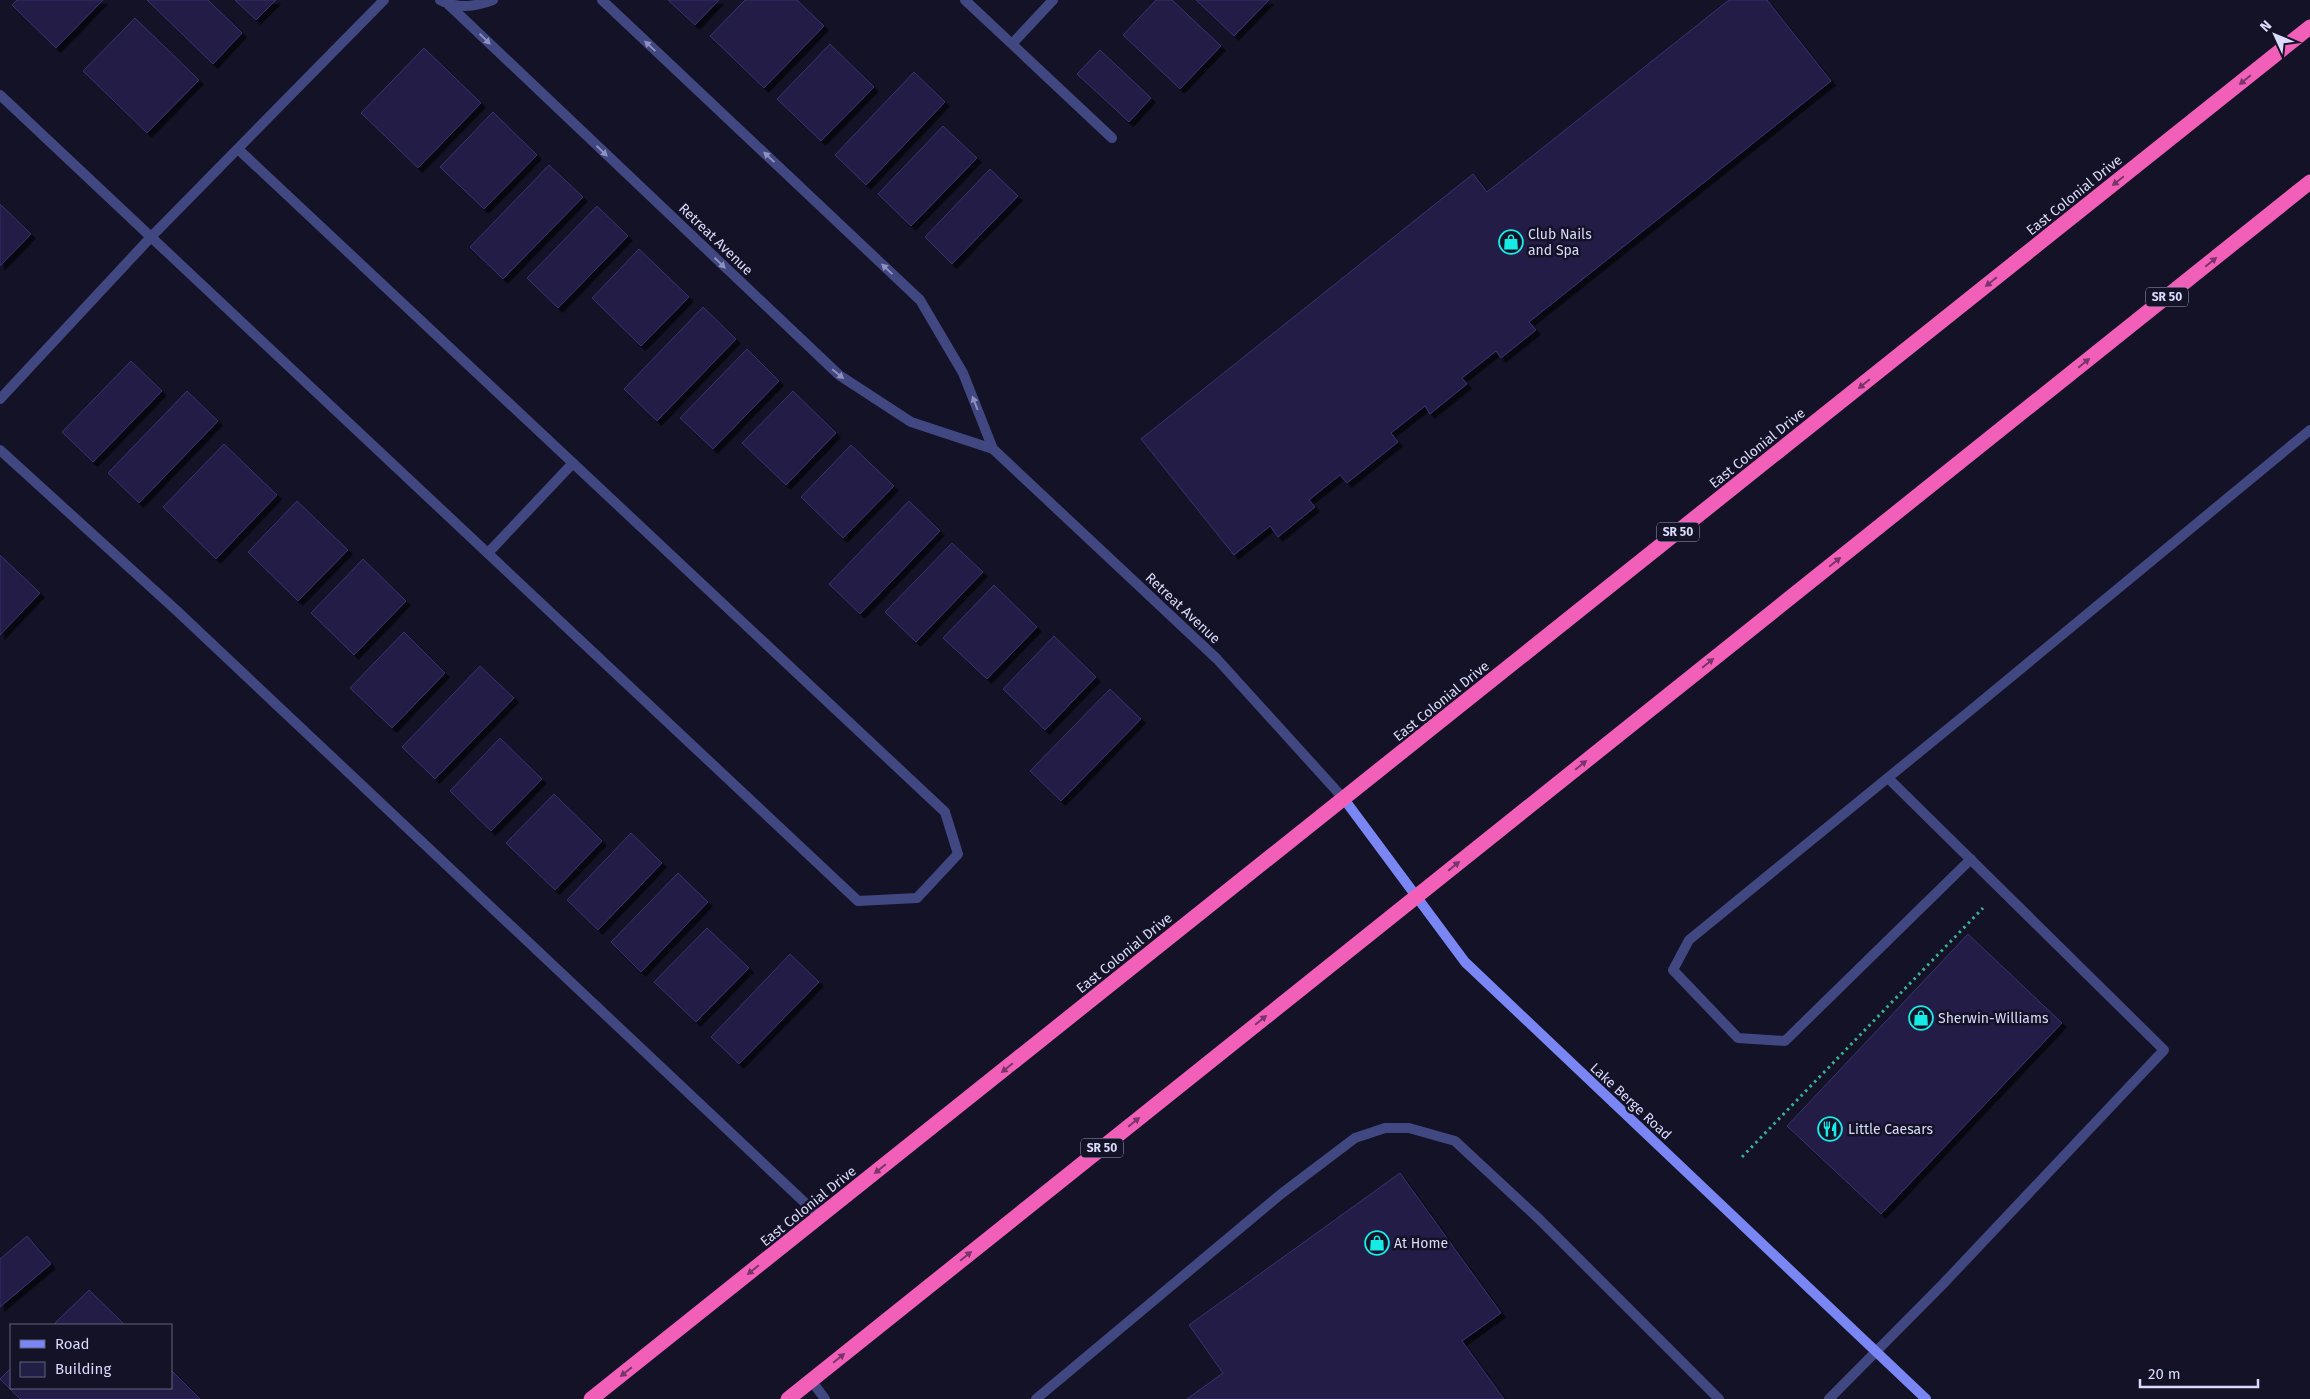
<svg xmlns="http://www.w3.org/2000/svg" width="2310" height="1399" viewBox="0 0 2310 1399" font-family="'Fira Sans',sans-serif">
<defs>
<filter id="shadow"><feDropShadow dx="4.5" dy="4.5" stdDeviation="0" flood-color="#0009"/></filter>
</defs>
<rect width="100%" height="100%" fill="#131226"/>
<path fill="#221f46" stroke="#373370" filter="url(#shadow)" d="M17,0H103L56,48L12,5Z
M147,0H208L242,33L213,64Z
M235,0H276L256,20Z
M668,0H719L695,25Z
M745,0H797L824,26L764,88L710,36Z
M1156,0H1172L1221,46L1180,89L1123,35Z
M1196,0H1269L1234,36Z
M1729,0H1767L1831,81L1529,322L1536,330L1501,358L1496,351L1462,378L1467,384L1430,414L1425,406L1391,433L1398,442L1347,483L1340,475L1309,500L1315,507L1278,537L1270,526L1234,555L1141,439L1473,174L1487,192Z
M135,18L199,80L147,133L83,71Z
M830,44L874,87L821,141L777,99Z
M424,48L481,103L418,168L361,113Z
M1100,50L1151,98L1129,122L1077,74Z
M914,72L945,102L866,185L835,155Z
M493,112L537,155L484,209L440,167Z
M943,126L977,158L911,226L878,194Z
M549,165L583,197L503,279L470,247Z
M990,169L1018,196L952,264L925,237Z
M0,204L31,234L0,266Z
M597,206L628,236L558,308L527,278Z
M639,249L689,297L641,346L592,298Z
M703,307L736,339L657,421L624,389Z
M747,349L779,381L713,449L680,418Z
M131,361L162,391L93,462L62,432Z
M187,391L218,421L139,503L108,473Z
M793,391L836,433L786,485L742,443Z
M224,444L277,495L216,559L163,507Z
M851,445L894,486L843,538L801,497Z
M297,501L348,550L298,601L248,552Z
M909,501L940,531L860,614L829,584Z
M952,543L983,572L916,642L885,612Z
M0,555L40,593L0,635Z
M363,559L406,601L354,655L311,613Z
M994,585L1037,627L987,679L943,638Z
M404,632L445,673L392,728L350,688Z
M1054,636L1096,677L1045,730L1003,689Z
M480,666L514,698L435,779L402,747Z
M1110,689L1141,719L1061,801L1030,771Z
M500,738L542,779L491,831L450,791Z
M554,794L602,841L555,890L506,843Z
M631,833L662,863L598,930L567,900Z
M678,873L708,902L641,972L611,942Z
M707,928L749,968L696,1022L654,982Z
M1968,934L2062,1023L1881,1214L1787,1126Z
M790,954L819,982L739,1064L711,1037Z
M1400,1173L1501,1313L1462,1341L1504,1399H1187L1223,1373L1189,1325Z
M27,1236L51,1264L0,1307V1259Z
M89,1290L125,1325H53Z
M11,1368V1388H171V1370L200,1399H20L0,1379Z"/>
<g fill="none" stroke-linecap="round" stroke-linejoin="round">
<path stroke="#3ab099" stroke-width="3" stroke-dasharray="2.5 4" stroke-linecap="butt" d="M1742,1157L1983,908"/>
<path stroke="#414781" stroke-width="10" d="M488,553L573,463
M1971,859L1785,1041L1738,1038L1673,970L1689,940L1971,710L2310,430
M811,1380L825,1399
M1036,1399L1281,1194L1355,1138L1385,1128H1409L1455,1141L1538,1218L1719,1399
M1829,1399L1943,1284L2164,1050L1888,778"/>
<path stroke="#414781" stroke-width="10" d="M440,0C457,9 474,7 493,0
M602,0L920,300L963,373L993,449
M965,0L1112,138
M449,5L839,375L911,422L993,449L1217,659L1344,799
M1012,44L1053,0
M0,95L151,237L0,399
M238,149L945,812L958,854L917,898L858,901L151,237L384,0
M0,450L176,610L820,1217"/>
<path stroke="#7986f4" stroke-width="10" d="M1344,799L1465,962L1926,1399"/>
<path stroke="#f25fb8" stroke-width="15" d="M591,1399L2310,27
M788,1399L2310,182"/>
</g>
<defs><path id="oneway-solid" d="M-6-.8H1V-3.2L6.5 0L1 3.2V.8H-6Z" transform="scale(1.25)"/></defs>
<g fill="#8e91be">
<use href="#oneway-solid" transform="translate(485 39) rotate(44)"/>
<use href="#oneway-solid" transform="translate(650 46) rotate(-137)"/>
<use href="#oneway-solid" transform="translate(602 151) rotate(44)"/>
<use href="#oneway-solid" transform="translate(769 157) rotate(-137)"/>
<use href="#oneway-solid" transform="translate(720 263) rotate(44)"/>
<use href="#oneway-solid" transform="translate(887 269) rotate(-137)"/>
<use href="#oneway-solid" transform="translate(838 374) rotate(39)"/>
<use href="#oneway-solid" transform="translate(975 403) rotate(-111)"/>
</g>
<g fill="#773568">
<use href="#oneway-solid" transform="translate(2245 80) rotate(141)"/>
<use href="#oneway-solid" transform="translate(2118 181) rotate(141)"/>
<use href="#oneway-solid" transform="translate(2211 262) rotate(-39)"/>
<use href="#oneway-solid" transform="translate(1991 282) rotate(141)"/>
<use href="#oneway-solid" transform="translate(2084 363) rotate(-39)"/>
<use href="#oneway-solid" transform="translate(1864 384) rotate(141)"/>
<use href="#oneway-solid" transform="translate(1835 562) rotate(-39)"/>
<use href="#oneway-solid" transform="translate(1708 663) rotate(-39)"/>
<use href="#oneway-solid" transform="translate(1581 765) rotate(-39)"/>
<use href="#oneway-solid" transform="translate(1454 866) rotate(-39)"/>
<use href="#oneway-solid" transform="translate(1261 1020) rotate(-39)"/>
<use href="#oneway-solid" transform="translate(1007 1068) rotate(141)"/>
<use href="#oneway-solid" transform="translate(1134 1122) rotate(-39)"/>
<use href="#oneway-solid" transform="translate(880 1169) rotate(141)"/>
<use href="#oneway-solid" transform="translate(966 1256) rotate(-39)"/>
<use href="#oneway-solid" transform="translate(753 1270) rotate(141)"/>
<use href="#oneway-solid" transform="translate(839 1358) rotate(-39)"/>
<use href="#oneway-solid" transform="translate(626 1372) rotate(141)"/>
</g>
<defs>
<g id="shop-ring" transform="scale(1.25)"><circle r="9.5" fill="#131226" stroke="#17ebe5" stroke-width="1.5"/><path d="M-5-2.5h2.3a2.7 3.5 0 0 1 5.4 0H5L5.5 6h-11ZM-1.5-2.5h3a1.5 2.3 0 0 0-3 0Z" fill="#17ebe5"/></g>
<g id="restaurant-ring" transform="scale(1.25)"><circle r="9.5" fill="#131226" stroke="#17ebe5" stroke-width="1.5"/><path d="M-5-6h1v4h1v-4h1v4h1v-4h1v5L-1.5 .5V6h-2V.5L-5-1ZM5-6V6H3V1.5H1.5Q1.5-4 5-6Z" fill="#17ebe5"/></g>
</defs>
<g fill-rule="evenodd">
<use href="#shop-ring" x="1511" y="242"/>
<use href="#shop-ring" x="1921" y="1018"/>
<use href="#restaurant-ring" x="1830" y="1129"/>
<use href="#shop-ring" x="1377" y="1243"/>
</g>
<g text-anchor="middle" stroke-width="5" stroke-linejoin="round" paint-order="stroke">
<g fill="#131226" stroke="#9e9fbc" stroke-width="1">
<rect x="2146" y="287.5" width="42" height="19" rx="4"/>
<rect x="1657" y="522.5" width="42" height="19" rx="4"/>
<rect x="1081" y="1138.5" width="42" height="19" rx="4"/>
</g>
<g font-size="12" font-weight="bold" fill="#dadbfc">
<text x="2167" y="301">SR 50</text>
<text x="1678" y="536">SR 50</text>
<text x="1102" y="1152">SR 50</text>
</g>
<g font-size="14" fill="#dadbfc" stroke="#131226">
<text transform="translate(2074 195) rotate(-39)" y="5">East Colonial Drive</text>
<text transform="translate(716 239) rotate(44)" y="5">Retreat Avenue</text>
<text transform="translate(1757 448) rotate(-39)" y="5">East Colonial Drive</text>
<text transform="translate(1183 608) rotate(43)" y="5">Retreat Avenue</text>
<text transform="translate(1441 701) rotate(-39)" y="5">East Colonial Drive</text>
<text transform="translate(1124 953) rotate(-39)" y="5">East Colonial Drive</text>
<text transform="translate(1631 1101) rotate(43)" y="5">Lake Berge Road</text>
<text transform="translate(808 1206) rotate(-39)" y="5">East Colonial Drive</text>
</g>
<g font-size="14" fill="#dadbfc" stroke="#131226" text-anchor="start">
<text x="1528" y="239">Club Nails<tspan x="1528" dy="16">and Spa</tspan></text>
<text x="1938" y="1023">Sherwin-Williams</text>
<text x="1848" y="1134">Little Caesars</text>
<text x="1394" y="1248">At Home</text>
</g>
</g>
<rect x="10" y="1324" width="162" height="65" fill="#131226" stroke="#63627c"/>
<rect x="20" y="1340" width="25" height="8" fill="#7986f4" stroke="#63627c"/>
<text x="55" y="1349" font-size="15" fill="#dadbfc">Road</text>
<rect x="20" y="1362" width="25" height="15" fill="#221f46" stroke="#63627c"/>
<text x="55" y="1374" font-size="15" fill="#dadbfc">Building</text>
<g transform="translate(2275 35) rotate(314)" stroke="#131226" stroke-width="4" paint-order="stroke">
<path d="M0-4L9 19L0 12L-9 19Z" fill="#dadbfc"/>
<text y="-8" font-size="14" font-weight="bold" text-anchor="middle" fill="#dadbfc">N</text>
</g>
<path d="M2140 1379v8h118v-8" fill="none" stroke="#dadbfc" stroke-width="2.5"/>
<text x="2148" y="1379" font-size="15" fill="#dadbfc" stroke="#131226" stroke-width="4" paint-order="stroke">20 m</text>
</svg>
